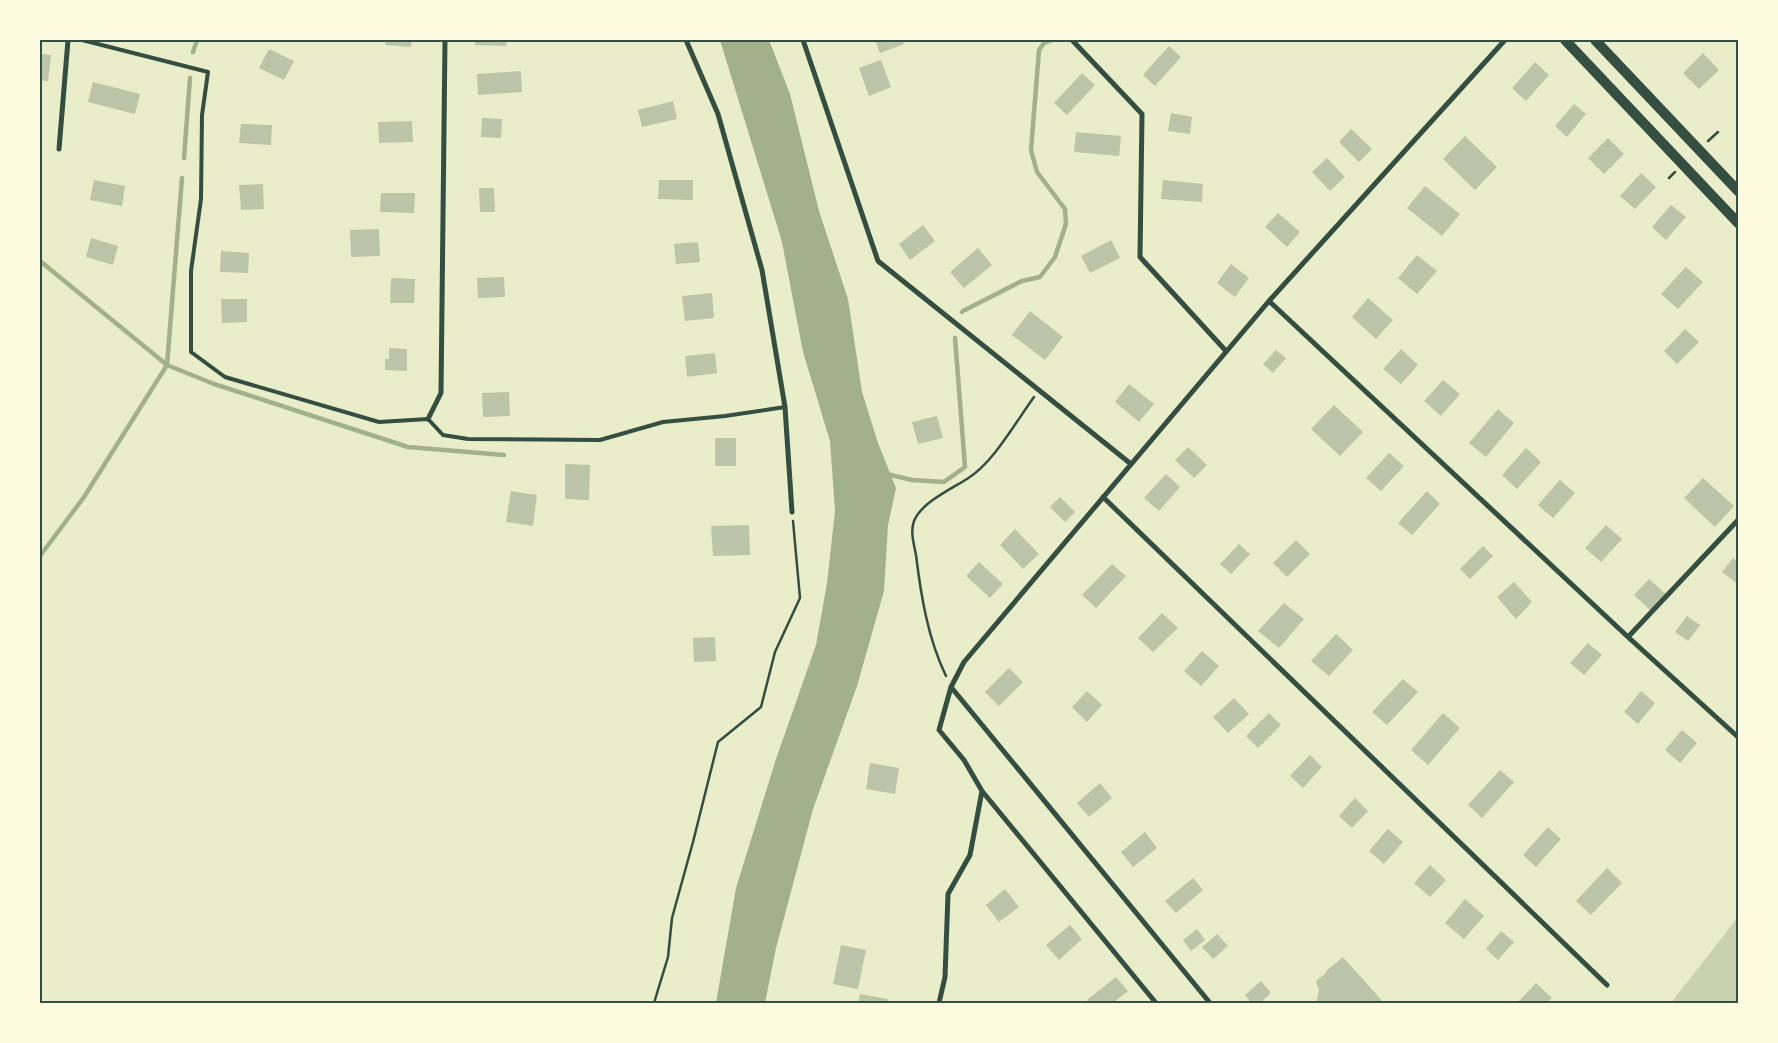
<svg xmlns="http://www.w3.org/2000/svg" width="1778" height="1043" viewBox="0 0 1778 1043" font-family="Raleway,sans-serif">
<rect width="100%" height="100%" fill="#e9edc9"/>
<path fill="#cad2ad" d="M1738,917V1003H1671Z"/>
<path fill="#a3b18a" d="M720,40H769L790,94L819,211L848,299L862,392L878,443L896,488L888,525L884,591L857,686L813,809L776,948L765,1003H716L736,888L776,759L816,645L827,583L835,511L830,441L803,352L782,242Z"/>
<g fill="none" stroke-linecap="round" stroke-linejoin="round">
<path stroke="#a3b18a" stroke-width="4.5" d="M193,52L197,40
M184,158L190,78
M40,261L167,365L214,384L408,447L504,455
M962,312L963,311L1022,281L1040,277L1055,257L1066,224L1065,209L1037,172L1031,150L1039,50L1044,43L1052,40
M887,474L912,480L944,482L965,467L955,338
M40,556L84,497L167,365L182,178"/>
</g>
<path fill="#bcc5a7" d="M386,40H412L411,47L385,45Z
M475,40H507L506,46L475,45Z
M875,40H902L904,44L880,53Z
M1169,46L1181,57L1155,86L1143,75Z
M269,49L294,61L284,80L259,68Z
M1703,53L1719,70L1699,89L1683,73Z
M40,54L51,55L48,81L40,80Z
M881,60L891,87L869,96L859,68Z
M1535,62L1549,75L1526,101L1512,88Z
M521,71L522,92L478,95L477,74Z
M1082,73L1095,85L1067,115L1054,103Z
M93,82L140,94L135,114L88,102Z
M673,101L677,119L642,127L638,110Z
M1574,104L1586,114L1567,137L1555,126Z
M1171,113L1192,117L1190,134L1168,131Z
M482,118L502,119L501,138L481,137Z
M412,121L413,142L379,143L378,122Z
M241,124L272,125L271,145L239,143Z
M1351,129L1372,149L1359,162L1339,142Z
M1076,132L1121,136L1119,156L1074,152Z
M1465,136L1497,167L1475,190L1443,159Z
M1608,138L1624,154L1604,174L1588,158Z
M1327,158L1345,177L1330,191L1312,172Z
M1641,173L1656,187L1635,209L1620,196Z
M94,180L125,186L122,206L90,200Z
M659,180H693V200L658,199Z
M1163,180L1203,184L1202,202L1161,199Z
M263,184L264,209L241,210L239,185Z
M1425,186L1460,214L1442,236L1407,208Z
M479,188H494L495,212H480Z
M381,193H415L414,213L380,212Z
M1671,205L1686,217L1666,240L1652,227Z
M1278,213L1300,232L1287,247L1265,227Z
M923,225L935,241L910,260L899,244Z
M379,229L380,256L351,257L350,230Z
M91,238L118,246L113,265L86,257Z
M1111,240L1120,258L1090,273L1081,256Z
M698,242L700,262L676,264L674,244Z
M978,248L992,265L964,288L950,272Z
M221,251L249,253L248,273L220,272Z
M1417,255L1437,271L1417,294L1398,278Z
M1231,264L1249,278L1235,297L1217,283Z
M1686,267L1703,282L1678,309L1661,294Z
M504,277L505,297L478,298L477,278Z
M391,278L415,279L414,303H390Z
M712,293L714,318L685,321L682,296Z
M1368,298L1393,320L1376,339L1352,317Z
M221,299H247V322L222,323Z
M1030,311L1063,337L1045,360L1012,335Z
M1685,329L1699,342L1677,364L1664,351Z
M389,348L407,349V371L385,370V359H389Z
M1401,349L1418,365L1401,384L1383,369Z
M1276,350L1286,358L1273,373L1263,364Z
M715,353L717,373L687,377L685,356Z
M1443,380L1460,394L1441,416L1424,401Z
M1129,384L1154,404L1139,422L1115,402Z
M509,392L510,416L483,417L482,393Z
M1334,405L1363,432L1340,456L1311,429Z
M1498,409L1514,423L1486,457L1469,443Z
M937,416L943,438L918,444L912,422Z
M715,438H736V466H715Z
M1188,447L1207,465L1194,478L1175,460Z
M1526,448L1541,462L1517,489L1502,475Z
M1389,453L1404,466L1381,491L1366,478Z
M565,464L590,465L589,500L565,499Z
M1166,474L1180,487L1159,511L1144,498Z
M1703,478L1734,506L1715,527L1684,498Z
M1560,480L1575,493L1553,518L1538,505Z
M511,491L537,495L533,526L506,522Z
M1427,491L1440,504L1412,535L1398,523Z
M1060,497L1075,512L1065,522L1050,507Z
M749,525L750,555L713,556L711,526Z
M1606,525L1622,539L1601,562L1585,548Z
M1015,529L1039,554L1023,569L1000,545Z
M1296,540L1310,554L1287,577L1273,563Z
M1239,544L1250,554L1231,574L1220,564Z
M1483,546L1493,556L1470,579L1460,569Z
M1733,558L1738,562V584L1722,572Z
M979,562L1003,584L990,598L966,576Z
M1112,564L1126,576L1096,608L1082,595Z
M1649,579L1666,594L1651,611L1634,595Z
M1514,582L1532,602L1516,619L1497,597Z
M1284,603L1304,619L1279,648L1258,631Z
M1162,613L1178,628L1153,652L1138,638Z
M1687,616L1700,625L1688,641L1675,632Z
M1336,634L1353,650L1329,676L1311,661Z
M715,637L716,661L694,662L693,638Z
M1588,643L1602,655L1584,675L1570,663Z
M1202,651L1219,666L1201,686L1184,671Z
M1009,668L1023,682L999,706L985,692Z
M1403,679L1418,692L1387,725L1372,712Z
M1087,691L1102,705L1087,722L1072,707Z
M1641,691L1655,703L1638,724L1624,712Z
M1234,698L1249,714L1228,733L1213,717Z
M1269,713L1281,725L1258,748L1246,736Z
M1443,713L1460,728L1428,765L1411,750Z
M1682,730L1697,743L1680,763L1665,750Z
M1310,755L1322,767L1303,788L1290,776Z
M870,763L899,768L895,794L866,789Z
M1500,770L1514,782L1482,818L1468,805Z
M1100,783L1112,798L1089,817L1077,803Z
M1355,798L1368,811L1352,828L1339,816Z
M1548,827L1561,839L1536,867L1523,855Z
M1388,829L1403,842L1384,864L1369,851Z
M1145,832L1157,848L1133,867L1121,852Z
M1430,865L1446,880L1430,897L1414,883Z
M1607,868L1622,883L1591,915L1576,901Z
M1193,878L1203,890L1176,913L1165,901Z
M1005,889L1019,907L999,922L986,905Z
M1465,899L1484,916L1464,939L1445,923Z
M1070,925L1082,939L1059,960L1046,945Z
M1197,929L1205,940L1191,951L1183,940Z
M1501,931L1514,942L1498,960L1486,949Z
M1217,934L1228,946L1213,959L1202,947Z
M841,945L866,950L858,989L833,984Z
M1343,957L1384,1003H1319L1317,1000L1319,990L1316,981L1325,974L1327,970Z
M1116,977L1128,991L1113,1003H1089L1087,1000Z
M1261,981L1271,993L1260,1003H1252L1245,995Z
M1536,983L1552,998L1546,1003H1520L1519,1001Z
M860,994L888,999L887,1003H858Z"/>
<g fill="none" stroke-linecap="round" stroke-linejoin="round">
<path stroke="#344e41" stroke-width="2.5" d="M1708,141L1718,132
M1669,178L1675,172
M946,676C928,639 921,596 916,555C914,544 910,532 914,521C921,503 951,489 967,479C994,462 1015,423 1034,397
M654,1003L668,957L672,918L693,842L718,742L761,707L775,652L800,598L793,521"/>
<path stroke="#344e41" stroke-width="4" d="M82,40L208,72L202,115L201,199L191,271V352L225,377L379,422L428,419L443,435L468,439L600,440L663,422L725,416L785,407"/>
<path stroke="#344e41" stroke-width="5" d="M686,40L718,114L762,270L785,407L792,512
M803,40L878,261L1131,464
M1072,40L1142,114L1140,257L1226,351
M59,149L68,40
M1269,301L1628,637L1738,737
M428,419L441,393L445,40
M1103,497L1607,985
M1628,637L1738,520
M951,687L1210,1003
M939,1003L945,977L948,894L970,855L982,791
M1156,1003L982,791L964,760L939,730L951,687L964,662L1269,301L1505,40"/>
<path stroke="#344e41" stroke-width="10" d="M1565,40L1738,223
M1595,40L1738,191"/>
</g>
<rect width="1778" height="1043" fill="none" stroke="#fefae0" stroke-width="82"/>
<rect x="41" y="41" width="1696" height="961" fill="none" stroke="#344e41" stroke-width="2"/>
</svg>
